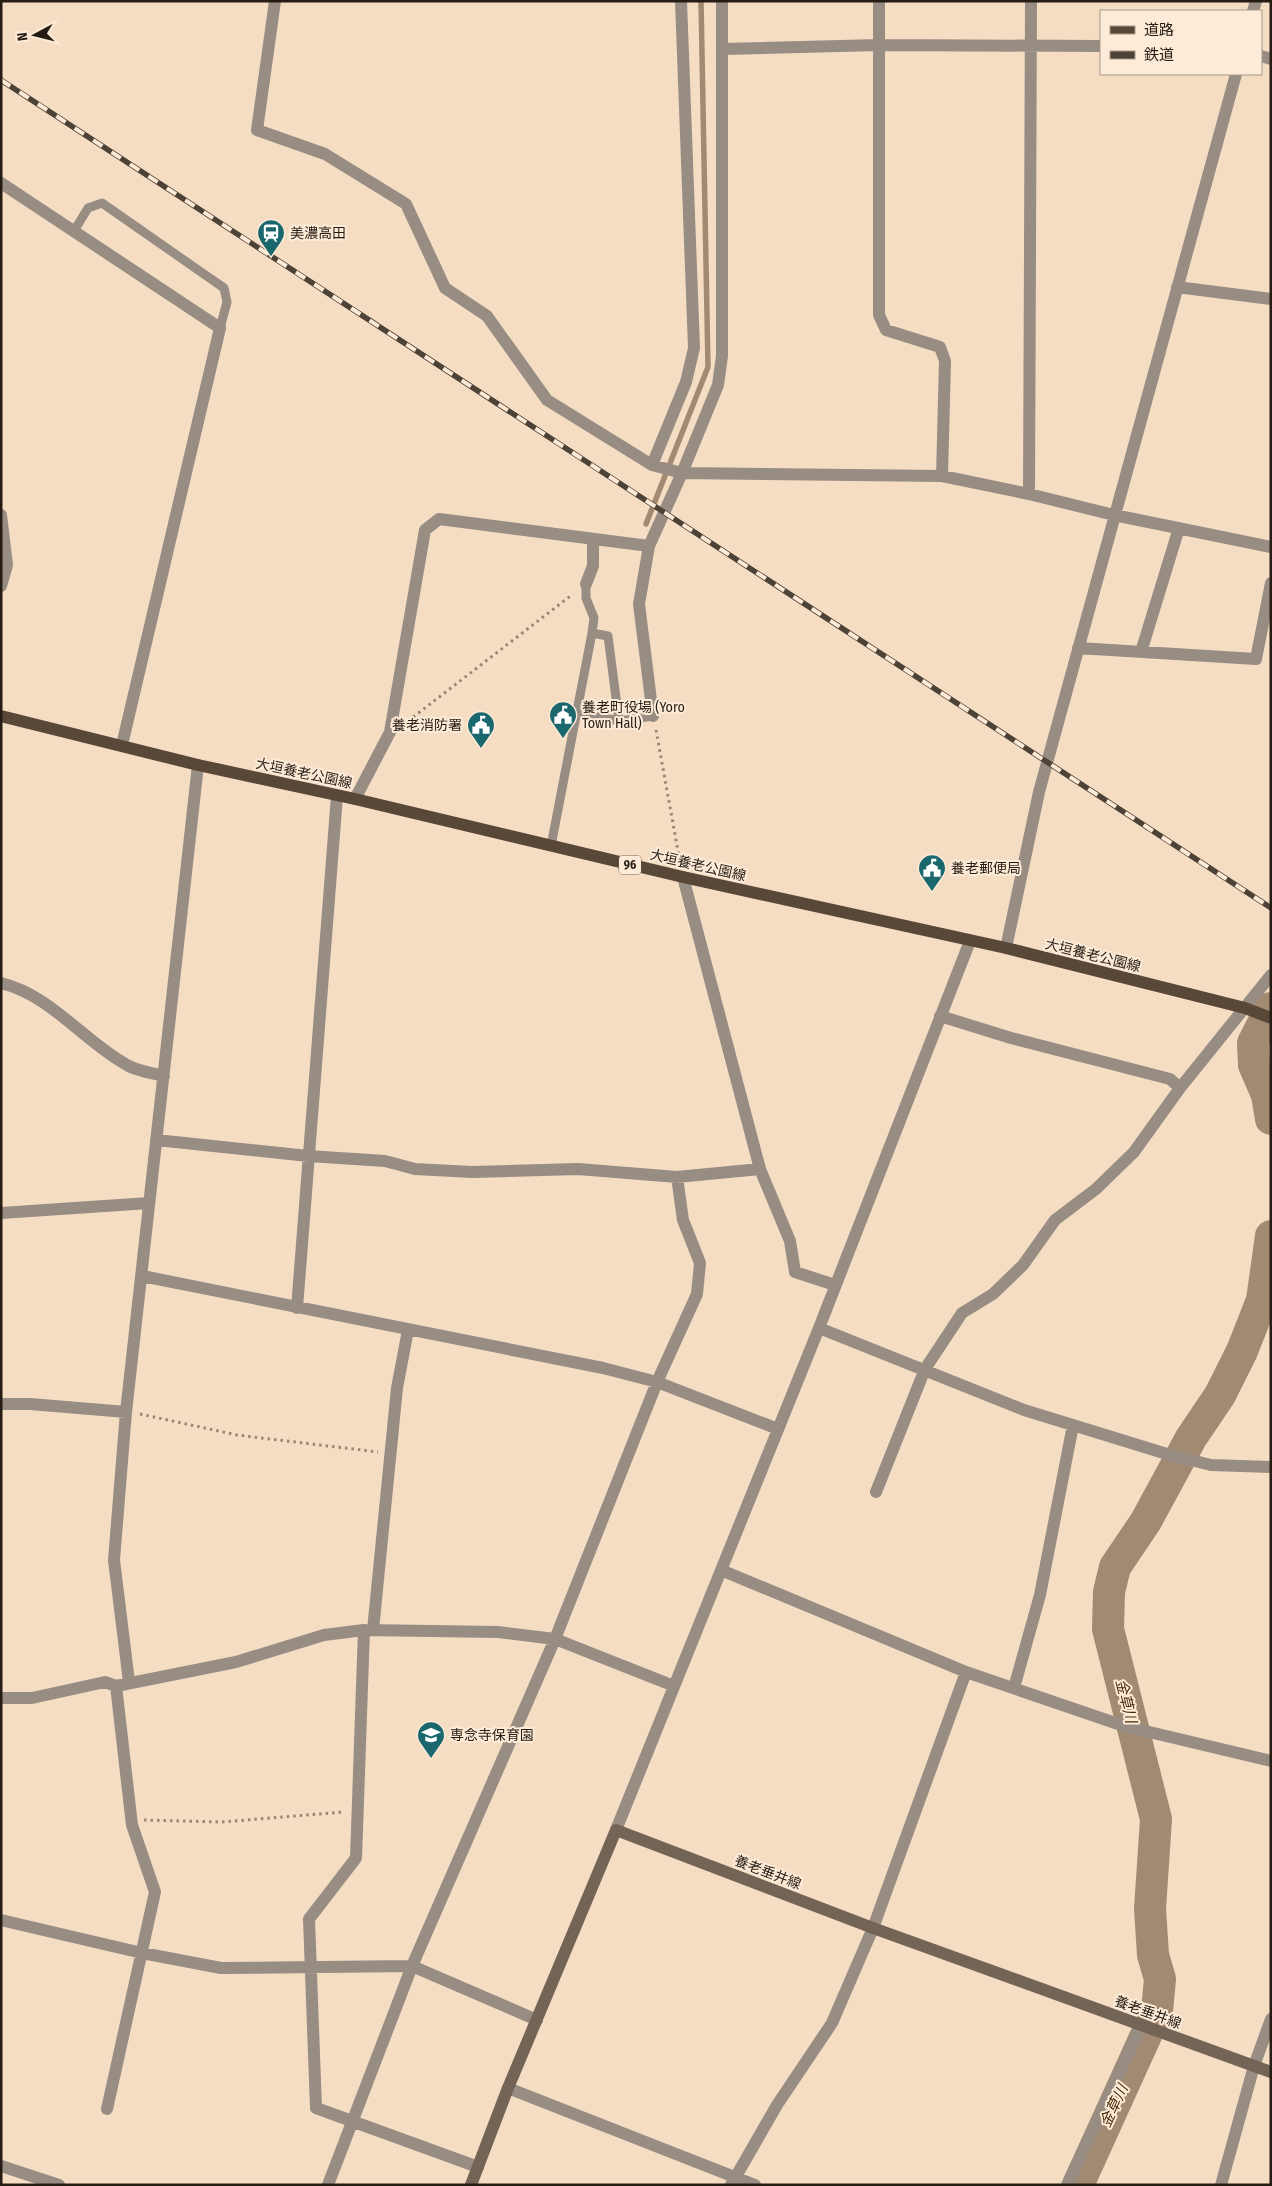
<svg xmlns="http://www.w3.org/2000/svg" width="1272" height="2186" viewBox="0 0 1272 2186" font-family="'Fira Sans Condensed','Noto Sans JP',sans-serif">
<rect width="100%" height="100%" fill="#f5ddc4"/>
<g fill="none" stroke-linecap="round" stroke-linejoin="round">
<path stroke="#a28a72" stroke-width="5.5" d="M646,524L708,367L701,1"/>
<path stroke="#a28a72" stroke-width="32" d="M1271,1008L1253,1043L1254,1065L1267,1095L1271,1119
M1078,2185L1157,2011L1160,1979L1153,1955L1150,1909L1156,1819L1108,1629L1109,1592L1115,1567L1146,1521L1191,1438L1220,1395L1242,1351L1262,1300L1271,1236"/>
<path stroke="#978674" stroke-width="3" stroke-dasharray="2.5 4" stroke-linecap="butt" d="M408,721L573,594
M656,730L680,862
M140,1414L237,1435L378,1452
M144,1820L222,1822L343,1812"/>
<path stroke="#978d83" stroke-width="9" d="M74,231L88,208L102,203L224,288L227,302L220,328
M586,584V598L594,618L592,633L608,636L619,721
M577,713L619,721L653,716
M551,846L592,633"/>
<path stroke="#978d83" stroke-width="12" d="M275,1L257,130L325,154L406,204L445,288L487,316L547,400L652,465L682,473L942,476L1029,494L1114,515L1271,547
M879,1V315L886,330L940,347L945,361L942,476
M1253,11L1256,1
M723,49L879,45L1101,46
M1261,56L1271,59
M1,183L220,328
M1177,287L1271,299
M652,465L686,382L694,348L681,1
M1029,494L1031,1
M1,515L7,565L1,586
M586,584L593,566V539
M1078,648L1256,659L1271,583
M1141,652L1179,528
M653,716L639,604L649,546L682,473L718,385L722,356V1
M355,799L390,732L425,530L439,519L649,546
M683,877L760,1169L790,1241L795,1272L835,1285
M1006,948L1039,792L1236,74
M1,983C51,995 83,1041 127,1065C137,1071 152,1073 164,1076
M940,1016L1011,1038L1170,1079L1180,1088
M156,1140L308,1156L385,1161L415,1169L472,1172L578,1169L677,1177L760,1169
M1,1213L149,1203
M142,1276L603,1368L657,1382L778,1429
M297,1308L337,796
M819,1328L1024,1410L1167,1454L1211,1465L1271,1467
M1,1404H30L126,1412
M876,1492L925,1369L962,1313L993,1294L1023,1265L1055,1220L1096,1189L1134,1152L1180,1088L1271,975
M721,1570L966,1672L1124,1726L1271,1761
M364,1630L356,1858L309,1919L316,2108L478,2167
M373,1630L397,1388L408,1330
M129,1682L114,1560L126,1412L198,765
M1014,1688L1040,1595L1073,1425
M1,1698H32L105,1682L116,1686L236,1662L324,1635L364,1630L498,1632L555,1639L674,1686
M616,1830L819,1328L970,941
M1,1920L142,1953L221,1968L412,1966L537,2020
M508,2088L755,2185
M107,2109L155,1892L132,1825L116,1686
M1,2166L59,2185
M328,2185L412,1966L555,1639L657,1382L697,1294L700,1263L683,1220L677,1177
M731,2185L777,2105L832,2023L873,1928L966,1672
M1067,2185L1141,2026
M1221,2185L1254,2066L1271,2019"/>
<path stroke="#978d83" stroke-width="12" d="M122,745L220,328"/>
<path stroke="#736456" stroke-width="12" d="M471,2185L508,2088L616,1830L873,1928L1271,2072"/>
<path stroke="#594837" stroke-width="12" d="M1,716L198,765L355,799L683,877L1006,948L1245,1008L1271,1018"/>
<g stroke="#4d4236" stroke-width="5.5">
<path id="rail" d="M1,80L1271,908"/>
</g>
<use href="#rail" stroke="#feebd7" stroke-width="4" stroke-dasharray="11" stroke-linecap="butt"/>
</g>
<defs>
<g id="station-pin" transform="scale(1.4375)"><path d="M0 17L-7.5 6A9.5 9.5 0 1 1 7.5 6Z" fill="#1a676d" stroke="#feebd7"/><path d="M-3-6H3Q5-6 5-4V2Q5 4 3 4L4.5 6H3L1.5 4h-3L-3 6H-4.5L-3 4Q-5 4-5 2V-4Q-5-6-3-6ZM-3.5-4v3h7v-3ZM-3.5 1v1.5H-2V1ZM2 1v1.5H3.5V1Z" fill="#fff"/></g>
<g id="civic-pin" transform="scale(1.4375)"><path d="M0 17L-7.5 6A9.5 9.5 0 1 1 7.5 6Z" fill="#1a676d" stroke="#feebd7"/><path d="M-.6-6.5H3V-4.5H.6V-3L4-1V1h2V6H-6V1h2V-1L-.6-3ZM-1.2 2.5V6h2.4V2.5Z" fill="#fff"/></g>
<g id="school-pin" transform="scale(1.4375)"><path d="M0 17L-7.5 6A9.5 9.5 0 1 1 7.5 6Z" fill="#1a676d" stroke="#feebd7"/><path d="M0-5L7-2L0 1L-7-2ZM-4 1L0 2.5L4 1V4Q0 6-4 4Z" fill="#fff"/></g>
</defs>
<g fill-rule="evenodd">
<use href="#station-pin" x="271" y="233"/>
<use href="#civic-pin" x="563" y="715"/>
<use href="#civic-pin" x="481" y="725"/>
<use href="#civic-pin" x="932" y="868"/>
<use href="#school-pin" x="431" y="1735"/>
</g>
<g text-anchor="middle" stroke-width="4" stroke-linejoin="round" paint-order="stroke">
<rect fill="#feebd7" stroke="#665b4e" stroke-width="1" x="619" y="855.5" width="22" height="19" rx="4"/>
<g font-size="12" font-weight="bold" fill="#251d14">
<text x="630" y="869">96</text>
</g>
<g font-size="14" fill="#251d14" stroke="#feebd7" text-anchor="start">
<text x="290" y="238">美濃高田</text>
<text x="582" y="712">養老町役場 (Yoro<tspan x="582" dy="16">Town Hall)</tspan></text>
<text x="462" y="730" text-anchor="end">養老消防署</text>
<text x="951" y="873">養老郵便局</text>
<text x="450" y="1740">専念寺保育園</text>
</g>
<g font-size="14" fill="#251d14" stroke="#feebd7">
<text transform="translate(304 773) rotate(12)" y="5">大垣養老公園線</text>
<text transform="translate(698 865) rotate(13)" y="5">大垣養老公園線</text>
<text transform="translate(1093 955) rotate(14)" y="5">大垣養老公園線</text>
<text transform="translate(768 1872) rotate(21)" y="5">養老垂井線</text>
<text transform="translate(1148 2012) rotate(20)" y="5">養老垂井線</text>
</g>
<g font-size="15" font-style="italic" fill="#432807" stroke="#feebd7">
<text transform="translate(1126 1701) rotate(76)" y="5">金草川</text>
<text transform="translate(1114 2106) rotate(-65)" y="5">金草川</text>
</g>
</g>
<rect width="1272" height="2186" fill="none" stroke="#251d14" stroke-width="5"/>
<rect x="1100" y="10" width="162" height="65" fill="#feebd7" stroke="#a79989"/>
<rect x="1110" y="26" width="25" height="8" fill="#594837" stroke="#a79989"/>
<text x="1144" y="35" font-size="15" fill="#251d14">道路</text>
<rect x="1110" y="51" width="25" height="8" fill="#4d4236" stroke="#a79989"/>
<text x="1144" y="60" font-size="15" fill="#251d14">鉄道</text>
<g transform="translate(35 35) rotate(263)" stroke="#feebd7" stroke-width="4" paint-order="stroke">
<path d="M0-4L9 19L0 12L-9 19Z" fill="#251d14"/>
<text y="-8" font-size="14" font-weight="bold" text-anchor="middle" fill="#251d14">N</text>
</g>
</svg>
